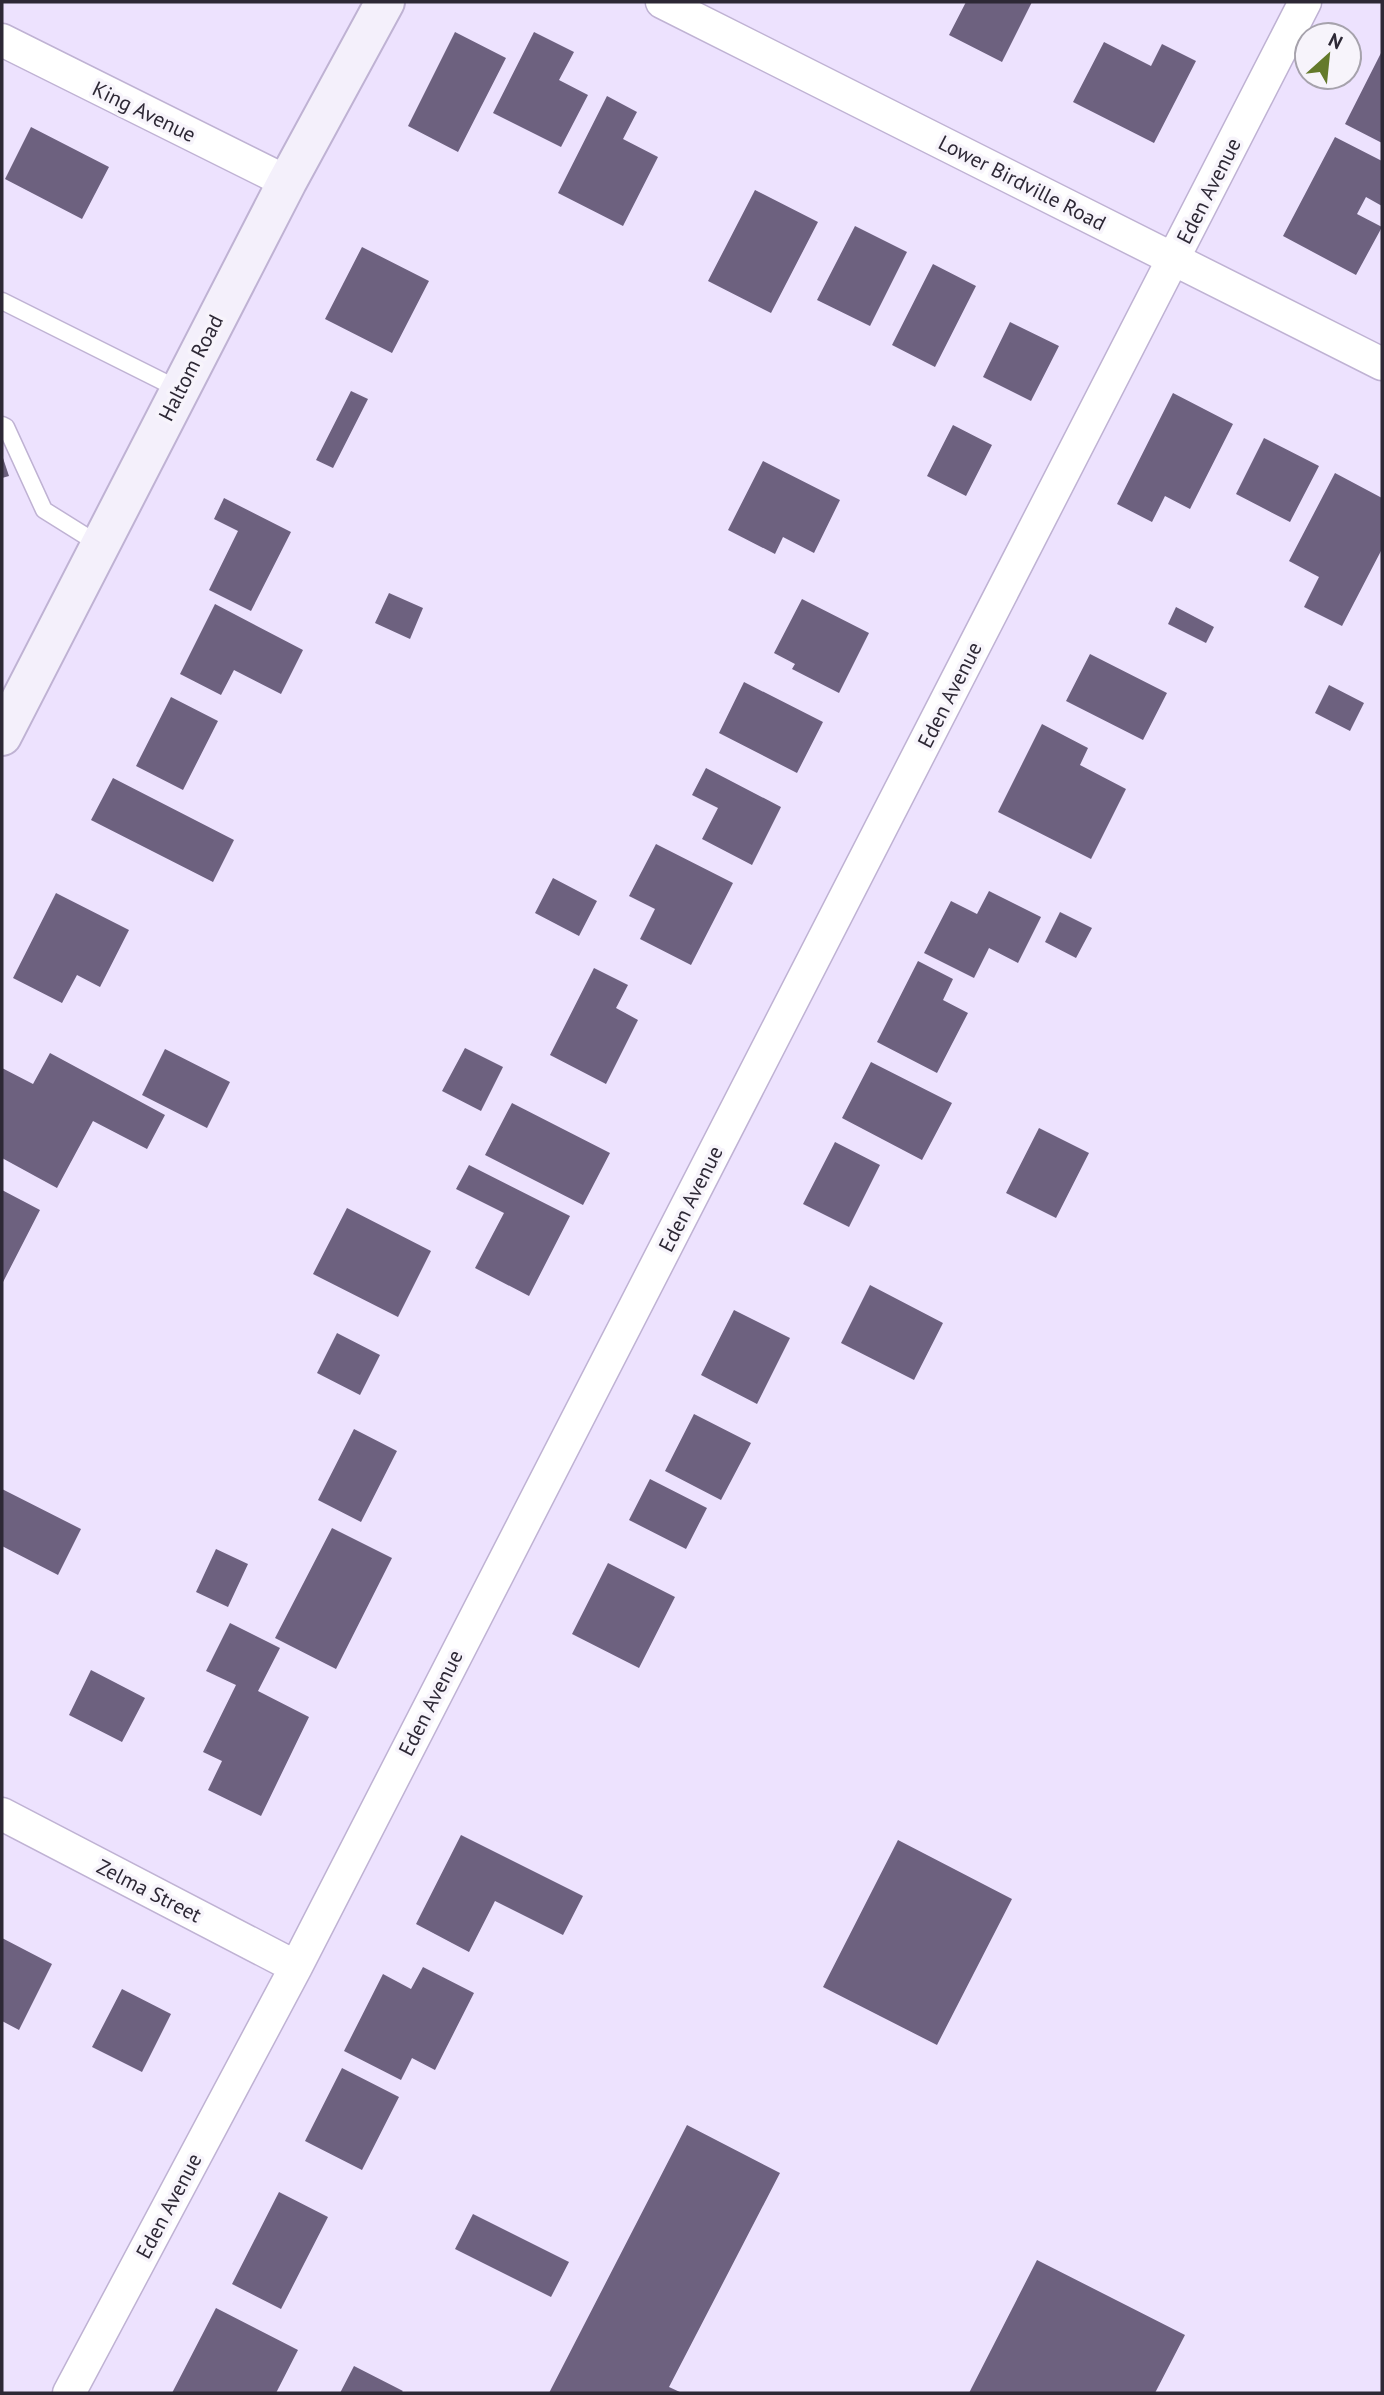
<svg xmlns="http://www.w3.org/2000/svg" width="1384" height="2395" viewBox="0 0 1384 2395" font-family="'PT Sans',sans-serif">
<rect width="100%" height="100%" fill="#ede2fe"/>
<path fill="#6d617f" d="M966,2H1032L1002,62L949,35Z
M455,32L506,58L458,152L408,126Z
M534,32L574,52L559,80L588,95L561,147L493,113Z
M1104,42L1151,66L1162,44L1196,61L1154,143L1073,102Z
M1382,51V143L1345,124Z
M607,96L637,112L623,139L658,157L623,226L558,193Z
M31,127L109,167L82,219L5,179Z
M1335,137L1382,161V206L1366,197L1357,214L1382,227L1356,275L1283,236Z
M755,190L818,222L771,313L708,281Z
M855,226L907,252L870,326L817,300Z
M362,247L429,281L392,353L325,319Z
M933,264L976,286L935,367L892,345Z
M1010,322L1059,346L1031,401L983,377Z
M351,391L368,399L333,468L316,460Z
M1173,393L1233,424L1190,509L1165,496L1152,522L1117,504Z
M953,425L992,445L966,496L927,476Z
M1264,438L1319,466L1290,522L1236,494Z
M2,455L9,476L2,478Z
M763,461L840,500L814,553L783,537L775,554L728,530Z
M1335,473L1382,498V549L1342,626L1304,607L1319,577L1289,561Z
M224,498L291,532L251,611L209,590L238,531L214,519Z
M389,593L423,608L410,639L375,623Z
M802,599L869,633L839,693L792,669L795,664L774,653Z
M215,604L303,650L281,694L234,670L221,695L180,674Z
M1176,607L1214,627L1206,643L1168,624Z
M1090,654L1167,693L1143,740L1066,701Z
M744,682L823,722L797,773L719,733Z
M1329,685L1364,703L1350,731L1315,713Z
M171,697L218,721L183,790L136,766Z
M1042,724L1088,748L1080,765L1126,789L1091,859L998,812Z
M706,768L781,807L752,865L702,839L718,808L692,795Z
M113,778L234,840L213,882L91,820Z
M656,844L733,883L691,965L640,939L655,909L629,896Z
M553,878L597,901L579,936L535,913Z
M989,891L1041,917L1018,963L989,948L974,978L924,953L951,901L977,914Z
M56,893L129,930L100,987L77,975L62,1003L13,978Z
M1060,912L1092,928L1076,958L1045,942Z
M918,961L953,979L943,1000L968,1013L937,1073L877,1042Z
M594,968L628,985L616,1008L638,1020L606,1084L550,1055Z
M465,1048L503,1067L481,1111L442,1091Z
M165,1049L230,1082L207,1128L142,1095Z
M50,1053L165,1115L147,1149L93,1121L57,1188L2,1158V1068L33,1084Z
M871,1062L952,1103L922,1160L842,1118Z
M512,1103L610,1153L583,1205L485,1155Z
M1039,1128L1089,1153L1056,1218L1006,1193Z
M835,1142L880,1165L849,1227L803,1204Z
M469,1165L570,1216L529,1296L475,1268L504,1213L456,1189Z
M2,1190L40,1210L2,1284Z
M347,1208L431,1251L398,1317L313,1274Z
M870,1285L943,1323L914,1380L841,1343Z
M734,1310L790,1338L757,1404L701,1375Z
M337,1333L380,1355L360,1395L317,1373Z
M694,1414L751,1443L721,1500L665,1471Z
M354,1429L397,1451L361,1522L318,1500Z
M650,1479L707,1508L686,1549L629,1520Z
M2,1489L81,1529L58,1575L2,1546Z
M332,1528L392,1558L336,1669L275,1638Z
M216,1549L248,1564L228,1607L196,1592Z
M608,1563L675,1597L639,1668L572,1634Z
M230,1623L280,1648L258,1691L309,1717L261,1816L208,1790L222,1761L203,1752L236,1685L206,1671Z
M91,1670L145,1698L122,1742L69,1715Z
M461,1835L583,1896L563,1935L495,1901L469,1952L416,1924Z
M898,1840L1012,1899L937,2045L823,1987Z
M2,1938L52,1964L19,2030L2,2021Z
M423,1967L474,1993L435,2070L412,2058L401,2080L344,2051L383,1974L411,1989Z
M122,1989L171,2014L142,2072L92,2047Z
M342,2068L399,2097L362,2170L305,2141Z
M687,2125L780,2173L669,2387L682,2393H549Z
M279,2192L328,2217L281,2309L232,2284Z
M473,2214L569,2262L551,2297L455,2249Z
M1037,2260L1185,2335L1155,2393H969Z
M216,2308L298,2350L276,2393H172Z
M354,2366L403,2391L401,2393H340Z"/>
<g fill="none" stroke-linecap="round" stroke-linejoin="round">
<g stroke="#bfb2d3" stroke-width="19">
<path id="service" d="M2,301L180,390
M2,425L6,427L44,510L100,545"/>
</g>
<g stroke="#bfb2d3" stroke-width="35">
<path id="minor" d="M662,2L1382,364
M2,40L287,182
M2,1814L296,1967
M69,2393L296,1967L1305,2"/>
</g>
<g stroke="#bfb2d3" stroke-width="42">
<path id="secondary" d="M2,736L287,182L385,2"/>
</g>
<use href="#service" stroke="#fff" stroke-width="16"/>
<use href="#minor" stroke="#fff" stroke-width="32"/>
<use href="#secondary" stroke="#f4f0fb" stroke-width="38"/>
</g>
<g text-anchor="middle" stroke-width="7" stroke-linejoin="round" paint-order="stroke">
<g font-size="21" fill="#2d2835" stroke="#f7f4fb">
<text transform="translate(144 112) rotate(26)" y="7">King Avenue</text>
<text transform="translate(1022 183) rotate(27)" y="7">Lower Birdville Road</text>
<text transform="translate(1209 191) rotate(-63)" y="7">Eden Avenue</text>
<text transform="translate(191 368) rotate(-63)" y="7">Haltom Road</text>
<text transform="translate(950 695) rotate(-63)" y="7">Eden Avenue</text>
<text transform="translate(691 1199) rotate(-63)" y="7">Eden Avenue</text>
<text transform="translate(431 1703) rotate(-63)" y="7">Eden Avenue</text>
<text transform="translate(149 1891) rotate(27)" y="7">Zelma Street</text>
<text transform="translate(169 2206) rotate(-62)" y="7">Eden Avenue</text>
</g>
</g>
<rect width="1384" height="2395" fill="none" stroke="#2d2835" stroke-width="7"/>
<g transform="translate(1328 56) rotate(27)"><circle r="33" fill="#f7f4fb" stroke="#a6a2ac" stroke-width="2"/>
<path d="M0-5L12 26L0 18L-12 26Z" fill="#647a2b"/>
<text y="-10" font-size="19" font-weight="bold" text-anchor="middle" fill="#2d2835">N</text>
</g>
</svg>
